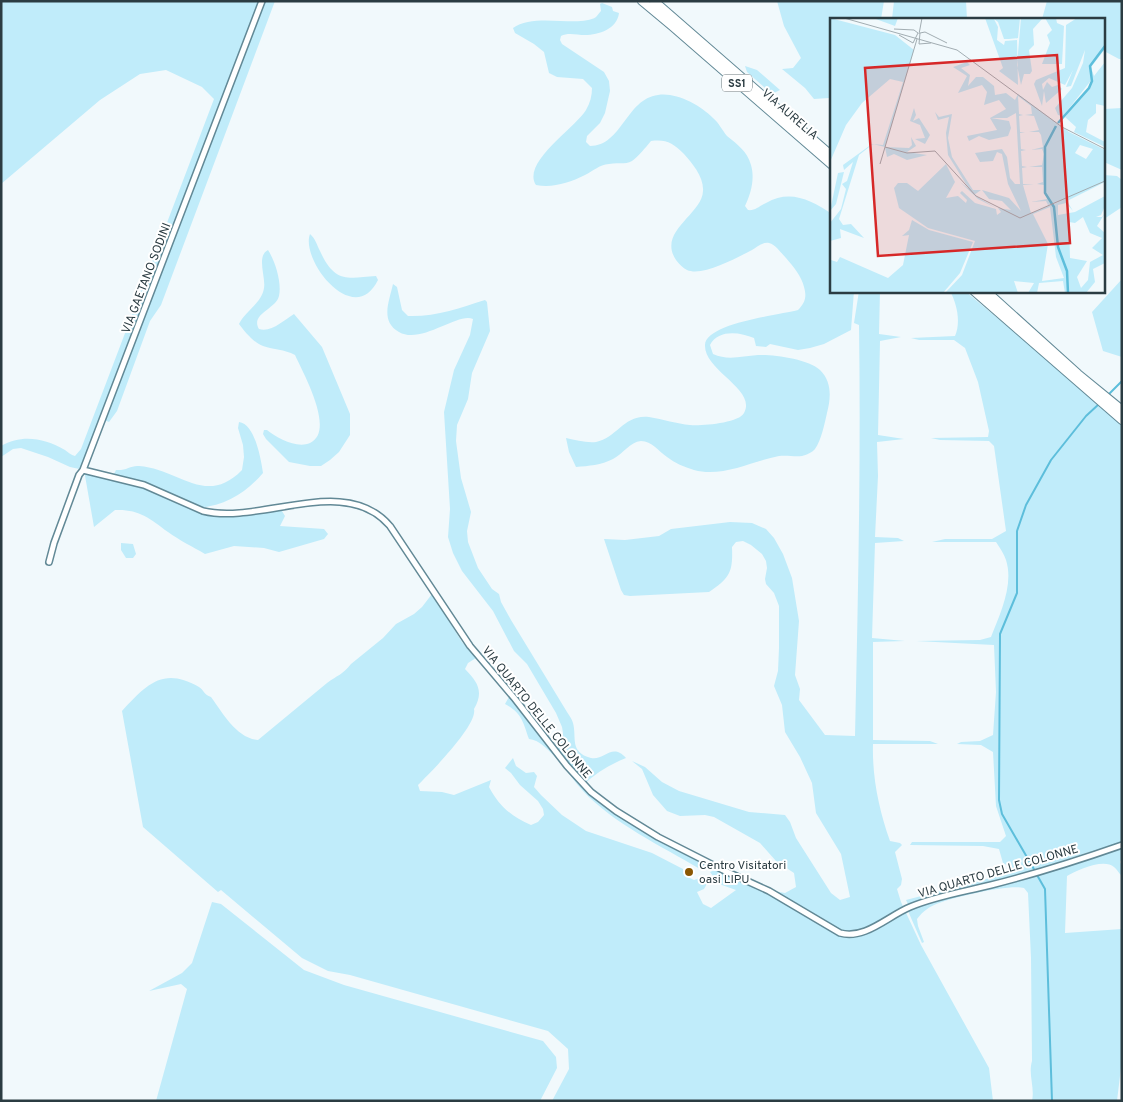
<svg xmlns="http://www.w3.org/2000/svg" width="1123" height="1102" viewBox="0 0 1123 1102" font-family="Overpass,sans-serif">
<rect width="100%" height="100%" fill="#f1f9fc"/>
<path fill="#c0ecfa" d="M1,1H275L161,305L150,321L117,411L109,422L104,420L93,454L84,469L113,476L116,470C126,471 131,465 139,466C179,469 206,507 242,470L244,457L243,445L238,428L239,422C255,424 261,459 263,473C246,493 226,505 200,508C225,517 253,509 279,506L285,516L280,526L324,529L328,534L324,539L279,552L264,548L234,546L205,554C193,547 179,540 168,532C149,518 139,509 115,510L94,527L84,470L70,467L48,457L21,448L13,449L1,457V446C22,434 44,438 65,450C68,452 71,455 75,456L81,449L214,99L202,87L166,70L140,74L100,100L1,184Z
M777,1H884L881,19H832V103L829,98L814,99L805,88L782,69L793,68L801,58L784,26Z
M894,1H966L967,19H892Z
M1047,1H1122V59H1119L1104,51V19H1042Z
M602,3L612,7L613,11L619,13C617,29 599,35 585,35C577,35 568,32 561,36L560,40L562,44L604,72L609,81L610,91L605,113L600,123L587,136L586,142L590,146C622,146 626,99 658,95C676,92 700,105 713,118C719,123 722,130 727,136C738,145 747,151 751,165C755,179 751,193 745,206L748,210C755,211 759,206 766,203C790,189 811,200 832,214V291H854L851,330L824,344L810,348L798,350L770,344L766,347L756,346L754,338C740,332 718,329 710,345L713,354C728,361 742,356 758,355C773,354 809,359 820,370C832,382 831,397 827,413C825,422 821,441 815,449C813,452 806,455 802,456C795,457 787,455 779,456C752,461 722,478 694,470C684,467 675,463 667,457C658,451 652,441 641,441C630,442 623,454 613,459C601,465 589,466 576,467L569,452L566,438C576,440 586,443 596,442C617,438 624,414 649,417C663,419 677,424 690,425C702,426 739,423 744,413C757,389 704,371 705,345C706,323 780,315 798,310C805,303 807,297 804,287C802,277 793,266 786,258C781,253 776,245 769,243C762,242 757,247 752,250C738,257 703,277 687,270C683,268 679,264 676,260C657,231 702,215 703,191C704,177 692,163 684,154C673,143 666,139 651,141C645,148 639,156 632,161C625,165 617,162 609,164C599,165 593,171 585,175C569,183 553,188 536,185C521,163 576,127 586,110C590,103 592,96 592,88L583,79L557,77L549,73L544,52L534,44L515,33L513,28C534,12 580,28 596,17C597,16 600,12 601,11L600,4Z
M745,66L757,70L780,90L772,94L747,72Z
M1122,108V170L1104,162V109Z
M1104,175L1117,176L1122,180V207L1104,219Z
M310,234C315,238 317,245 320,251C335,284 348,278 376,276L378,280C354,329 300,260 310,234Z
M268,250C275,261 282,282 279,296C276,309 250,314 259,329C271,333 284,320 294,314L322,347L350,414V435L339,452L330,460L321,466H310L289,462L266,439L263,434L264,430H267C277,438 297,449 310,443C336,431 303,373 295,355C284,349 274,350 263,346C254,343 244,331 239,324C245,311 262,303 264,288C266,277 256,256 268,250Z
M1122,279V357L1103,351L1092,312Z
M393,284L397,287L402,310L408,316C435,317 460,308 485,300L487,302L490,331L472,373L468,399L457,425L456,441L461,478L471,512L467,531L468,542L478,568L492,589L499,594L501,602L511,620L567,712C569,715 572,719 573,723C577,738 569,752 591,758C604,761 612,742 626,758C611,764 596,773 584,784C620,818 666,839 709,862L708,870L700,869C661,846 613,823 583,791C570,777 547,740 529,739C523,722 522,713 505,704L510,695L555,749L559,746L563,733L562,727L556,713L527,664L514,651L493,611L462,571L453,553L448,537L450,509L444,412L454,370L470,335L473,319C458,312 421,345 399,332C380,321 389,302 393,284Z
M859,291H880L879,334L901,337L880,341L878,435L904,439L877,442L878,476L875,537L898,538L904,541L875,543L872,638L905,641L873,642V740L930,741L938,744H873C872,777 879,810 890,841L900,843L902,845L895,852L902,879L901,885L897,889L901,902L921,945L989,1068L993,1101H552L569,1069L568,1049L548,1031L350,975L328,971L302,958L221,890L218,892L143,827L122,711C146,685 163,666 199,687C204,690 204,695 211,697C223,713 236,738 258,740L327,683C338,675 342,675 351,664L383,638L396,624L414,614L422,607L432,594L462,642L476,658L468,663L465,669C478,682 484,692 474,709C478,725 431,772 418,785L420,791L442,792L454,795L491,780L489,787C499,806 512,817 531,825L538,822L544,815L543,809L538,801L520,785L511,773L505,768L513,758L516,766L526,773L534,772L537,776L534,787L541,795L562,815L586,831L652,853L683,869L684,875L694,880L706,876L708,882L704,889L697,892L703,904L711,908L736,890L719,884L710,872L720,868L769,890L785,893L796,887L794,873L776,861L760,843L714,817L705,815L680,816L667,811L653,795L642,769L632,761L645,767L662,782L679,791L749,812L785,815L790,822L796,838L831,893L840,900L850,897L841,854L816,813L812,783L800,757L785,732L782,705L774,686L778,671L779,648V606L774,593L766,584L765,579L767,568L766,561L762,554L751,545L743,541L736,542L732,547C733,572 730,578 709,592L630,596L624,595L621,590L604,539L625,540L659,536L671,529L730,522L752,523L766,529L774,538L783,554L792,578L799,621L795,675L800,689L799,700L825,735L855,736C858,599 861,462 859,325L854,323Z
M950,291H965L1122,422V858L1120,862L1122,866V876C1119,874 1117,869 1114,867C1104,858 1077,870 1067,876L1065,933L1122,929V1059L1117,1101H1032C1035,1087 1028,1075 1032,1061L1031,958L1028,893L1024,888C1009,884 955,897 939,903C930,906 923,911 917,919L918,926L924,942L922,943L908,911L941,898L1013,882L1090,858L1089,852L1025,873L944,892L908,904L906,900L1013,872L1010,867L1003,863L999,849L983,846L910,845L912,842H1000L1006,836L996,806L993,752L981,745L957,744L961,742L980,741L993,735L996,692L994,645L916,641L980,640L991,637C1000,614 1014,585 1006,560C1004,554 1000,548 996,542H932L945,539H992L1006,531L994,446L989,441L940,440L931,438L988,437L989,431L978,382L965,348L954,340H919L911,338L955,336C961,322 957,304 950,291Z
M121,543L133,544L136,554L133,558H126L121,550Z
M212,902L221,904L304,970L344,985L543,1041L556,1057L557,1068L540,1101H156L187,989L181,984L149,991L182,973L192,963Z"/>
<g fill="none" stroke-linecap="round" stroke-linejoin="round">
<path stroke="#5dbedb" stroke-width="2" d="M1108,395L1122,381
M1035,871L1002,814L999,800L1000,634L1017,593V531L1026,505L1051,460L1086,416L1099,404
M1037,875L1045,889L1052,1101"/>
<g stroke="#628996" stroke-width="8">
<path id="minor" d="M83,470L144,485L203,511C262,525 345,473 390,526L470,646L515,699L567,766L591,792L616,811L658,837L723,870L769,891L840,933C865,940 888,916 910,907C936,896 963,892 991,885C1035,874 1079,860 1122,845
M49,562L54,543L79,475L83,470L262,1"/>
</g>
<g stroke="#628996" stroke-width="10">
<path id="trunk" d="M642,1L672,26L832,165
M654,1L832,156
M974,291L1122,420
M986,291L1078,374L1122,410"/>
</g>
<use href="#minor" stroke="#fff" stroke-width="5"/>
<use href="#trunk" stroke="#fff" stroke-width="8"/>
</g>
<circle fill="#8a5702" stroke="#fff" stroke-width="2" cx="689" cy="872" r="5"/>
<g text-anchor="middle" stroke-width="4" stroke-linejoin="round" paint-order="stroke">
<rect fill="#fff" stroke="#6b767b" stroke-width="1" x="722" y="74.5" width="30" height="17" rx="4"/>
<g font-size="11" font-weight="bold" fill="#2b3c42">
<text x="737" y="87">SS1</text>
</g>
<g font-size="12" fill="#2b3c42" stroke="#fff">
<text transform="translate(790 114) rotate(41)" y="4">VIA AURELIA</text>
<text transform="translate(146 278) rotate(-69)" y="4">VIA GAETANO SODINI</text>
<text transform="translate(537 712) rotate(51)" y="4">VIA QUARTO DELLE COLONNE</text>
<text transform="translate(998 871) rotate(-16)" y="4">VIA QUARTO DELLE COLONNE</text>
</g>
<g font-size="12" fill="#2b3c42" stroke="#fff" text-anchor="start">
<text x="699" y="869">Centro Visitatori<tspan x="699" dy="14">oasi LIPU</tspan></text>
</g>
</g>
<g transform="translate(830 18)">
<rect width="275" height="275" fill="#f1f9fc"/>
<path d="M0,0L65,17L84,32L55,129L79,130L82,127L81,119L86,128L77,134L97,137L77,142L64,136L57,139L55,129L43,126L29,137L9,201L13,207L21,206L34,220L10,211L11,220L0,223V205L11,191L16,171L12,166L17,163L23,144L14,152L13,147L42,126L53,127L73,64L60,61L32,85L16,107L0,144ZM43,0H68L65,8ZM155,0H190L188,20L179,21H174L168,4L164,1L168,9L167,22L174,27L175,23L187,22L188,67L169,53L173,50ZM191,0H213L203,11L204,27L199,32L202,53L200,56H194L191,67L187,47ZM215,0H226L227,5L234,8L232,46H212L220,25L217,17L222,12ZM247,0H275V31L261,49L264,58L275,44V88L266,86V95L258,102L256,114L275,124V129L244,114L246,109L235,99L257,72L263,60L233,98L228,97L225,90L242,70L253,45L255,32L241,68L236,69L243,52L235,67L219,60L212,66L213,72L217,64L222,69L228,67L232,71L216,85L214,73L212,88L204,66L206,62L235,50L236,7ZM137,44L140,47L131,50L140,57L138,68L146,59H153L164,68L165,77L176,75L185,82L188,76L239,114L275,132V164L237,183L243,193L236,185L228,187V197L245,194L275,178V188L271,197L266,199H272L275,195L267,208L275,215V245L263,251L265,264L256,275H235L233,263L209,265L207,275H198L204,265L184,263L188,275H115L132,257L145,223L98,210L69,190L64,170L68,165H77L88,173L116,146L125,164L116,180L128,178L136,185L137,182L130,175L132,173L145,185L166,191L167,197L171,194L168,190L181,192L172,183L159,181L152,172L179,180L191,193L178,166L172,136L167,134L163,143L150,144L145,135L172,131L177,139L180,160L185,166H190L186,95L177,100H161L179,103L181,110L178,118L159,122L149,118L139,123L137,118L167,112L160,100L176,91L169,82L154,87L157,74L152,67L128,75L137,58L123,49ZM188,78L201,88L202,96L195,97L204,98L209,112L199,114H209L211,117L213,129L201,132L212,131L214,136L212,147L199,149H212L213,164L207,166L214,167L217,181L201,184L216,183L218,187L200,193L231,183L201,195L193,167L204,166H193L192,150L197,149L192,148L191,133L196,132L191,131L190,115L195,114H190L189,98L193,97L189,96ZM250,127L263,131L256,141L245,135ZM220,189L226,239L234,260L212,263L218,226L203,196ZM253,199L260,215L272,220L262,230L273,237L260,244L258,262L251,270L247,259L257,243L240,240L239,204L245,205ZM84,90L86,97L83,103L89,100L100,117L95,126L85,121L95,120L90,107L80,103ZM105,94L109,99L122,96L118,120L122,139L143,172H151L144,177L166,190L148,181L130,164L139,171L118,137L116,115L119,99L108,102ZM14,154L6,186L0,193L8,155ZM82,202L99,212L143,224L130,255L113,275H0V234L1,242L7,244L10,239L58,260L73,247L79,217L72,218L79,212Z" fill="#c0ecfa" fill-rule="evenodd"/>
<path fill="none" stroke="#5dbedb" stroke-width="2.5" d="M228,105L259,70L262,63L260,48L275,28M226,108L215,129V175L224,189L228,229L237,253L238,275"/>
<path fill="none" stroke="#a2adb2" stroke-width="1" d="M14,0L127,32L232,109L275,131M64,11L84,12L88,15L83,25L69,17M89,16L92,0M101,25L89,26L90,15L95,14L117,25M55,129L77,135L105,133L146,178L190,200L275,163M50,146L87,21"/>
<path fill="#d62828" fill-opacity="0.15" stroke="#d62828" stroke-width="2.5" d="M227,37L240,225L48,238L35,50Z"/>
<rect width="275" height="275" fill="none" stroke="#2b3c42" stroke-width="2.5"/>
</g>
<rect width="1123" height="1102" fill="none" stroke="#2b3c42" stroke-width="5"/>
</svg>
